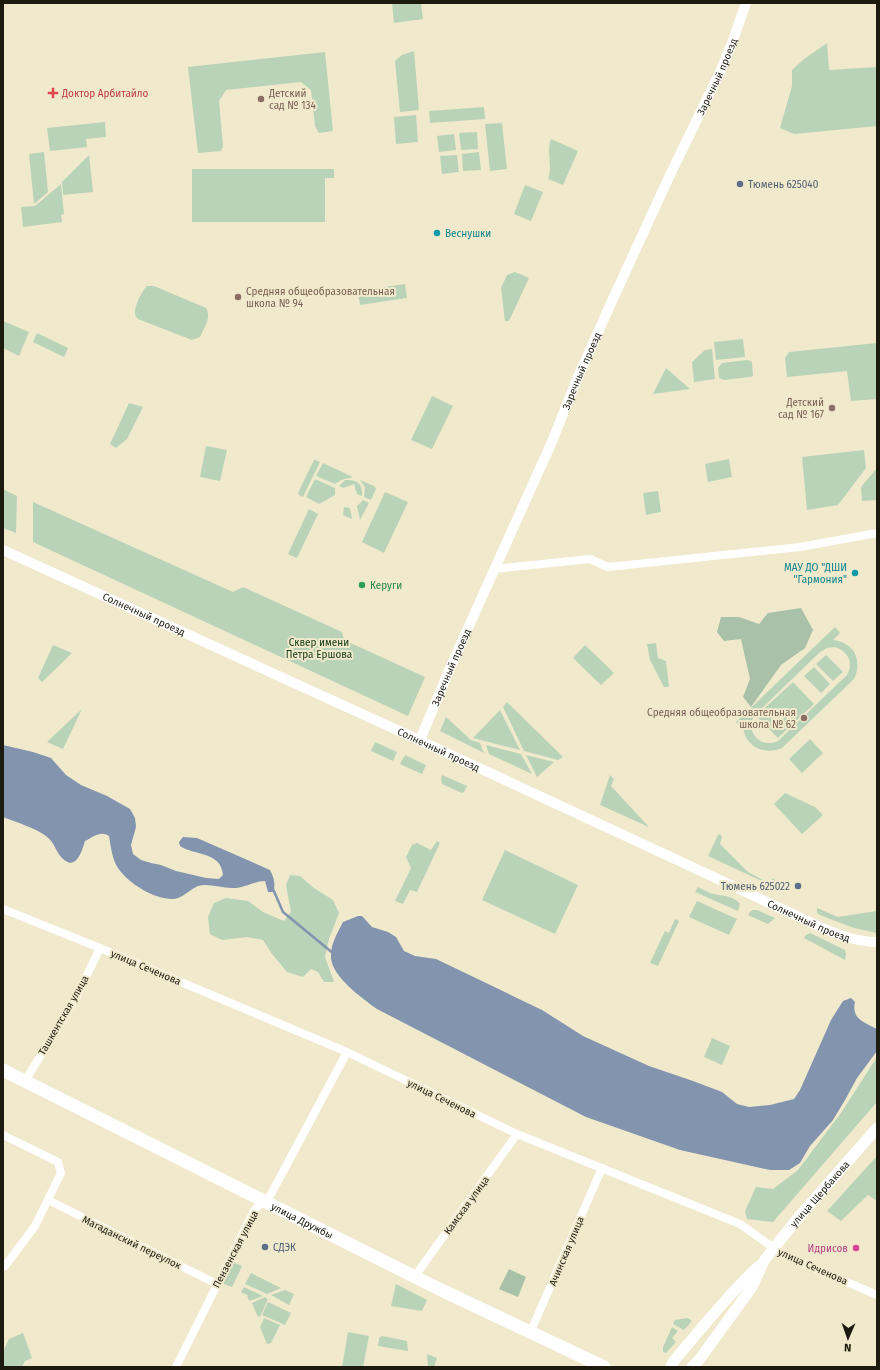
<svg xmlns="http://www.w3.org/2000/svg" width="880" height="1370" viewBox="0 0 880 1370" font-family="'Fira Sans',sans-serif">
<rect width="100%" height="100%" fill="#f0e9cc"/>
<path fill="#b9d3b9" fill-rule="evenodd" d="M392,3H421L423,19L394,23Z
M827,43L829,70L877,67V126L794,134L780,128L792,86V70L804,59Z
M414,51L419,110L400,112L395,61L402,55Z
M325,52L333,131L319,133L315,126L311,90L301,82L226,90L219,101L223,146L221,151L198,153L188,67Z
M484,107L485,119L430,123L429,111Z
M416,115L418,142L396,144L394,117Z
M105,122L106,137L86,139L87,147L50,151L47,128Z
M502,123L507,169L490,171L485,124Z
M477,132L478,149L461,150L459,133Z
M454,134L456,150L439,152L437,136Z
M551,139L578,151L563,185L548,179C553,166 546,152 551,139Z
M44,152L48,192L34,204L29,154Z
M479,152L481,170L463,171L462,154Z
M89,155L93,192L63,195L62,182Z
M457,155L459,172L442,174L440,156Z
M192,169H334V178H325V222H192Z
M61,184L64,214L61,215L62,222L23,227L21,207L35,206Z
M525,185L543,192L531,221L514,214Z
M515,272L529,278L509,321H505L501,288L507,275Z
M405,284L407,298L360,305L358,291Z
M147,286H154L206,308C212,317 204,328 200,337L192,340L138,319C136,316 135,316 135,313C134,307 143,289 147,286Z
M3,321L29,332L19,356L3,348Z
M37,333L68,348L64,357L33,342Z
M743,339L745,357L716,360L714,342Z
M877,343V399L851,401L847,371L787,377L785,358L789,352Z
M712,349L715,379L694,382L692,362L705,350Z
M747,360L751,361L752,363L753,376L750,377L724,380L719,378L718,368L722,363Z
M666,368L690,389L653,394Z
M432,396L453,406L432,449L411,440Z
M129,403L143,407L127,439L116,448L110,444Z
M206,446L227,450L220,481L200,477Z
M864,450L866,468L838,505L807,510L802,457Z
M729,459L732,477L708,482L705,464Z
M314,460H316L320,462L303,497L299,495L298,493Z
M323,463L353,477L341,480L335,484L316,476Z
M877,468V500L862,501L861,487Z
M315,479L335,488V495L319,504L306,497Z
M345,480C357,479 363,484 362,496L357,494L354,484L343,488L339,486Z
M360,480L374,486L376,489L371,500L364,497L365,487Z
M3,489L17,496L16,533L3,528Z
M658,491L661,512L646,515L643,493Z
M385,492L408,502L384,553L362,542Z
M363,500L369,503L360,520L357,506Z
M33,502L233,592L243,587L342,632L344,640L425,677L408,716L33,542Z
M344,507L350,508L352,519L343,515Z
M309,509L318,514L297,558L288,554Z
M835,627L840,633L833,640C854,642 863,661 854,679L782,748C764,756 744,746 743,726L741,727L736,722ZM835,647C848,651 854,663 847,675L778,741C761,749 745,733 754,716L820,652L827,648Z
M656,643L658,658L666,661L669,687H664L650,660L647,644Z
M53,645L72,653L42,682L38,678Z
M585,645L614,673L601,685L573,658Z
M826,655L843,672L833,681L816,664Z
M814,667L830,684L821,693L804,676Z
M793,682L814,704L778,738L756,716Z
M507,702L563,757L558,760L524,751L503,707Z
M82,709L63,749L47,742Z
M500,710L520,750L473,738Z
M446,717L471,740L480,743L484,753L440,731Z
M810,739L823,753L802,773L789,759Z
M375,742L397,752L393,761L371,751Z
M486,745L521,754L532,774L489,754Z
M405,755L426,765L422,774L400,764Z
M526,755L554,762L537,777Z
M442,775L467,786L464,792L462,793L442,784L441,780Z
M610,775L614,779L611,786L649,827L600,805Z
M785,793L815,807L823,815L802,834L774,804Z
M720,834L722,837L720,844L748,872L765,881L764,882L708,856L718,835Z
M437,841L440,843L417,892L410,890L403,904L395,901L411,868L406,857L412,845L417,843L431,850Z
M505,850L578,885L555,934L482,900Z
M290,875L300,876L314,888L333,900L339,913L329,939L325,957L334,982H324L318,972L311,969L303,977L287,972L272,954L263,940L247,937L222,940L210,934L208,917L214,903L226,898L248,901L263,912L284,921L291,912L286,885Z
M773,878L785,892L768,884Z
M698,887C702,889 706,891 710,893C719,896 734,895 740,904L738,911L695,892Z
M697,901L737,919L729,935L689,917Z
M817,908L838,917L877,911V933L854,928L820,915L817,913Z
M753,910H757L775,918L768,924L748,915L750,912Z
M675,919L679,921L658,966L650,963L665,931L669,933Z
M810,933L845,950L846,955L845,960L804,938L806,935Z
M712,1038L730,1046L722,1065L704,1057Z
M877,1057V1102L773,1222L747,1219L745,1211L756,1187L773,1189L798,1170L841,1113Z
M877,1156V1201L868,1195L841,1221L827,1211Z
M235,1263L242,1266L232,1287L224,1284L222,1280L231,1264Z
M251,1273L281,1288L267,1294L245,1284Z
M396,1284L427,1300L422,1311L391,1306Z
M244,1287L263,1296L249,1301L247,1295L241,1292Z
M285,1290L294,1294L289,1305L271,1295Z
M265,1297L268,1299L260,1317L257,1315L252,1303Z
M268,1302L291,1313L285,1325L262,1315Z
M264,1318L280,1325L271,1343L267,1344L260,1327Z
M688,1318L692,1321L684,1330L673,1324L675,1320Z
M672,1327L678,1331L672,1338L676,1342L666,1353L663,1352V1347Z
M348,1332L369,1336L363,1367H342Z
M23,1333L32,1358L25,1361L22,1367H3V1352L9,1339Z
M382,1336L407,1341L408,1351L378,1346L379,1338Z
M427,1354L437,1358L434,1367H428Z"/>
<path fill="#a8c1a8" d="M801,608L813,630L805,648L781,665L751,707L743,697L750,679L741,639L724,641L717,632L721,617H739L759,624L768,613Z
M509,1269L526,1277L518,1297L499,1289Z"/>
<path fill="#8294ae" d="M3,745L33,752L51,758L66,775L81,785L107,796L130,809L135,818L136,827L131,845L133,854L141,860L151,863L161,865L176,871L206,878L219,879L223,875C221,851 195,856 180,846L179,842L183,837L197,838L270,870C274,878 276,884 273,892H268L265,881C254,881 242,889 232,888C221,888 208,883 198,886C190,889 183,898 174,899C155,900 129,884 118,868C112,859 111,847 109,836C101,830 93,837 85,841C82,851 76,872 62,858C55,851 56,844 46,836C35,828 16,822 3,817Z
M358,916H362L372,927L388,932L396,937L404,951L415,956L436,959L542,1010L583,1036L649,1066L693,1081L722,1092L737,1104L749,1107L770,1105L794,1099L800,1090L831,1020L843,1001L851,998L855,1002C851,1019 864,1022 877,1029V1051L857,1078L845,1100L833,1120L810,1146L800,1163L789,1170H770L680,1150L586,1117L377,1009C363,999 331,976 331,957C330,945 338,932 343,922Z"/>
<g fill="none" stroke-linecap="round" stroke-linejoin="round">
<path stroke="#8294ae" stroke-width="2.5" d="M273,889L283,912L334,954"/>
<path stroke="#fff" stroke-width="8" d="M494,569L590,559L608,567L800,547L877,533
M3,909L100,948L347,1052L517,1134L740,1224L782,1254L877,1295
M25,1081L77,996L100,948
M3,1135L58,1162L61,1173L35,1226L5,1266
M48,1200L217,1284
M415,1276L517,1134
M530,1333L602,1168
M176,1367L254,1211L262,1201L270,1196L347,1052"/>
<g stroke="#fff" stroke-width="10">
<path id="s1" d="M3,550C218,647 433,746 647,846C692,867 737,888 782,909C812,922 844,942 877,942"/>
<path id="s2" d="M420,740L450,668L551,444L577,379L612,301L669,177L721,70L732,43L746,3"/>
</g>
<g stroke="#fff" stroke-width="11">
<path d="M671,1367L673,1362C701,1329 728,1295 759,1266"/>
<path id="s3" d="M692,1367L699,1360L752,1287L764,1261L774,1248L797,1219L877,1128"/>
</g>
<path stroke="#fff" stroke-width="13" id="s4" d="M3,1070L437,1288L604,1367"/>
</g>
<path fill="#e0444e" stroke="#f0e9cc" stroke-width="1.5" d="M51 87h4v4h4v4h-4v4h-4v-4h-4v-4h4z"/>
<g fill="#8d6e63" stroke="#f0e9cc" stroke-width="1.5">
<circle cx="261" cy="99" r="4"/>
<circle cx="238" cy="297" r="4"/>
<circle cx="832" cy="408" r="4"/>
<circle cx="804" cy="718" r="4"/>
</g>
<g fill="#5c6f8a" stroke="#f0e9cc" stroke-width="1.5">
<circle cx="740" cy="184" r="4"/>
<circle cx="798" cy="886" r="4"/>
<circle cx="265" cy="1247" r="4"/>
</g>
<g fill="#0f9aa8" stroke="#f0e9cc" stroke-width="1.5">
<circle cx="437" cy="233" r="4"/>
<circle cx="855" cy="573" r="4"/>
</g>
<circle fill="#2e9e5b" stroke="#f0e9cc" stroke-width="1.5" cx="362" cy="585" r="4"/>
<circle fill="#d1479c" stroke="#f0e9cc" stroke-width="1.5" cx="856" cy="1248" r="4"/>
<g text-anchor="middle" stroke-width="4" stroke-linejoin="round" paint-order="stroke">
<g font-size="10" fill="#1d1b10" stroke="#f0e9cc">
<text dy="4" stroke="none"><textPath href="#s2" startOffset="727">Заречный проезд</textPath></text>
<text dy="4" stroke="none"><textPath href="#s2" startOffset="403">Заречный проезд</textPath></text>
<text dy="4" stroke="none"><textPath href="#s1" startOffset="155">Солнечный проезд</textPath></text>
<text dy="4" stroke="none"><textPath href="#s2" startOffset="79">Заречный проезд</textPath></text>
<text dy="4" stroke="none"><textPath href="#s1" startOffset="479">Солнечный проезд</textPath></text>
<text dy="4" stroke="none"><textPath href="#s1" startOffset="887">Солнечный проезд</textPath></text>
<text transform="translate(146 967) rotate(23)" y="4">улица Сеченова</text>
<text transform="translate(63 1015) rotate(-60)" y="4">Ташкентская улица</text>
<text transform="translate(442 1098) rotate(26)" y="4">улица Сеченова</text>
<text dy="4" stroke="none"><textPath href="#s3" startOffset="216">улица Щербакова</textPath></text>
<text transform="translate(466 1205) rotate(-54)" y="4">Камская улица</text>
<text dy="4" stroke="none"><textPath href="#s4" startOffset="335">улица Дружбы</textPath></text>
<text transform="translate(132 1242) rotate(26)" y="4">Магаданский переулок</text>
<text transform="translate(235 1249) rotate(-62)" y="4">Пензенская улица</text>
<text transform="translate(566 1251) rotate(-67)" y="4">Ачинская улица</text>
<text transform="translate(813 1266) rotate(24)" y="4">улица Сеченова</text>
</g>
<g font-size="10" fill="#be3a42" stroke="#f0e9cc" text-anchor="start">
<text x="62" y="97">Доктор Арбитайло</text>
</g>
<g font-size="10" fill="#785e54" stroke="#f0e9cc" text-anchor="start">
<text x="269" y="97">Детский<tspan x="269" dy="12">сад № 134</tspan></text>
<text x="246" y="295">Средняя общеобразовательная<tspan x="246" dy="12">школа № 94</tspan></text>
<text x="824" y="406" text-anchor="end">Детский<tspan x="824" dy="12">сад № 167</tspan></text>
<text x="796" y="716" text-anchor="end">Средняя общеобразовательная<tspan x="796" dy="12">школа № 62</tspan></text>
</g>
<g font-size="10" fill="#4e5e75" stroke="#f0e9cc" text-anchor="start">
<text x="748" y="188">Тюмень 625040</text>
<text x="790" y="890" text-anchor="end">Тюмень 625022</text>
<text x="273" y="1251">СДЭК</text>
</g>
<g font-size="10" fill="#0d838f" stroke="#f0e9cc" text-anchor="start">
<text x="445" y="237">Веснушки</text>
<text x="847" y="571" text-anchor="end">МАУ ДО "ДШИ<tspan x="847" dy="12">"Гармония"</tspan></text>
</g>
<g font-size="10" fill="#27864d" stroke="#f0e9cc" text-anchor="start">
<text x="370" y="589">Керуги</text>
</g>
<g font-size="10" fill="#0e3511" stroke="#f0e9cc">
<text x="319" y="646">Сквер имени<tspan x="319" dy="12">Петра Ершова</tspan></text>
</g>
<g font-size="10" fill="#b23c85" stroke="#f0e9cc" text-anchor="end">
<text x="848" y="1252">Идрисов</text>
</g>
</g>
<rect width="880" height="1370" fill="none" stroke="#1d1b10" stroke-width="8"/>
<g transform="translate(848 1338) rotate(182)" stroke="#f0e9cc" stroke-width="3" paint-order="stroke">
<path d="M0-3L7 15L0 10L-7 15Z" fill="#1d1b10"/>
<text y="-6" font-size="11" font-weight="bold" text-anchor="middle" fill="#1d1b10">N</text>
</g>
</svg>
